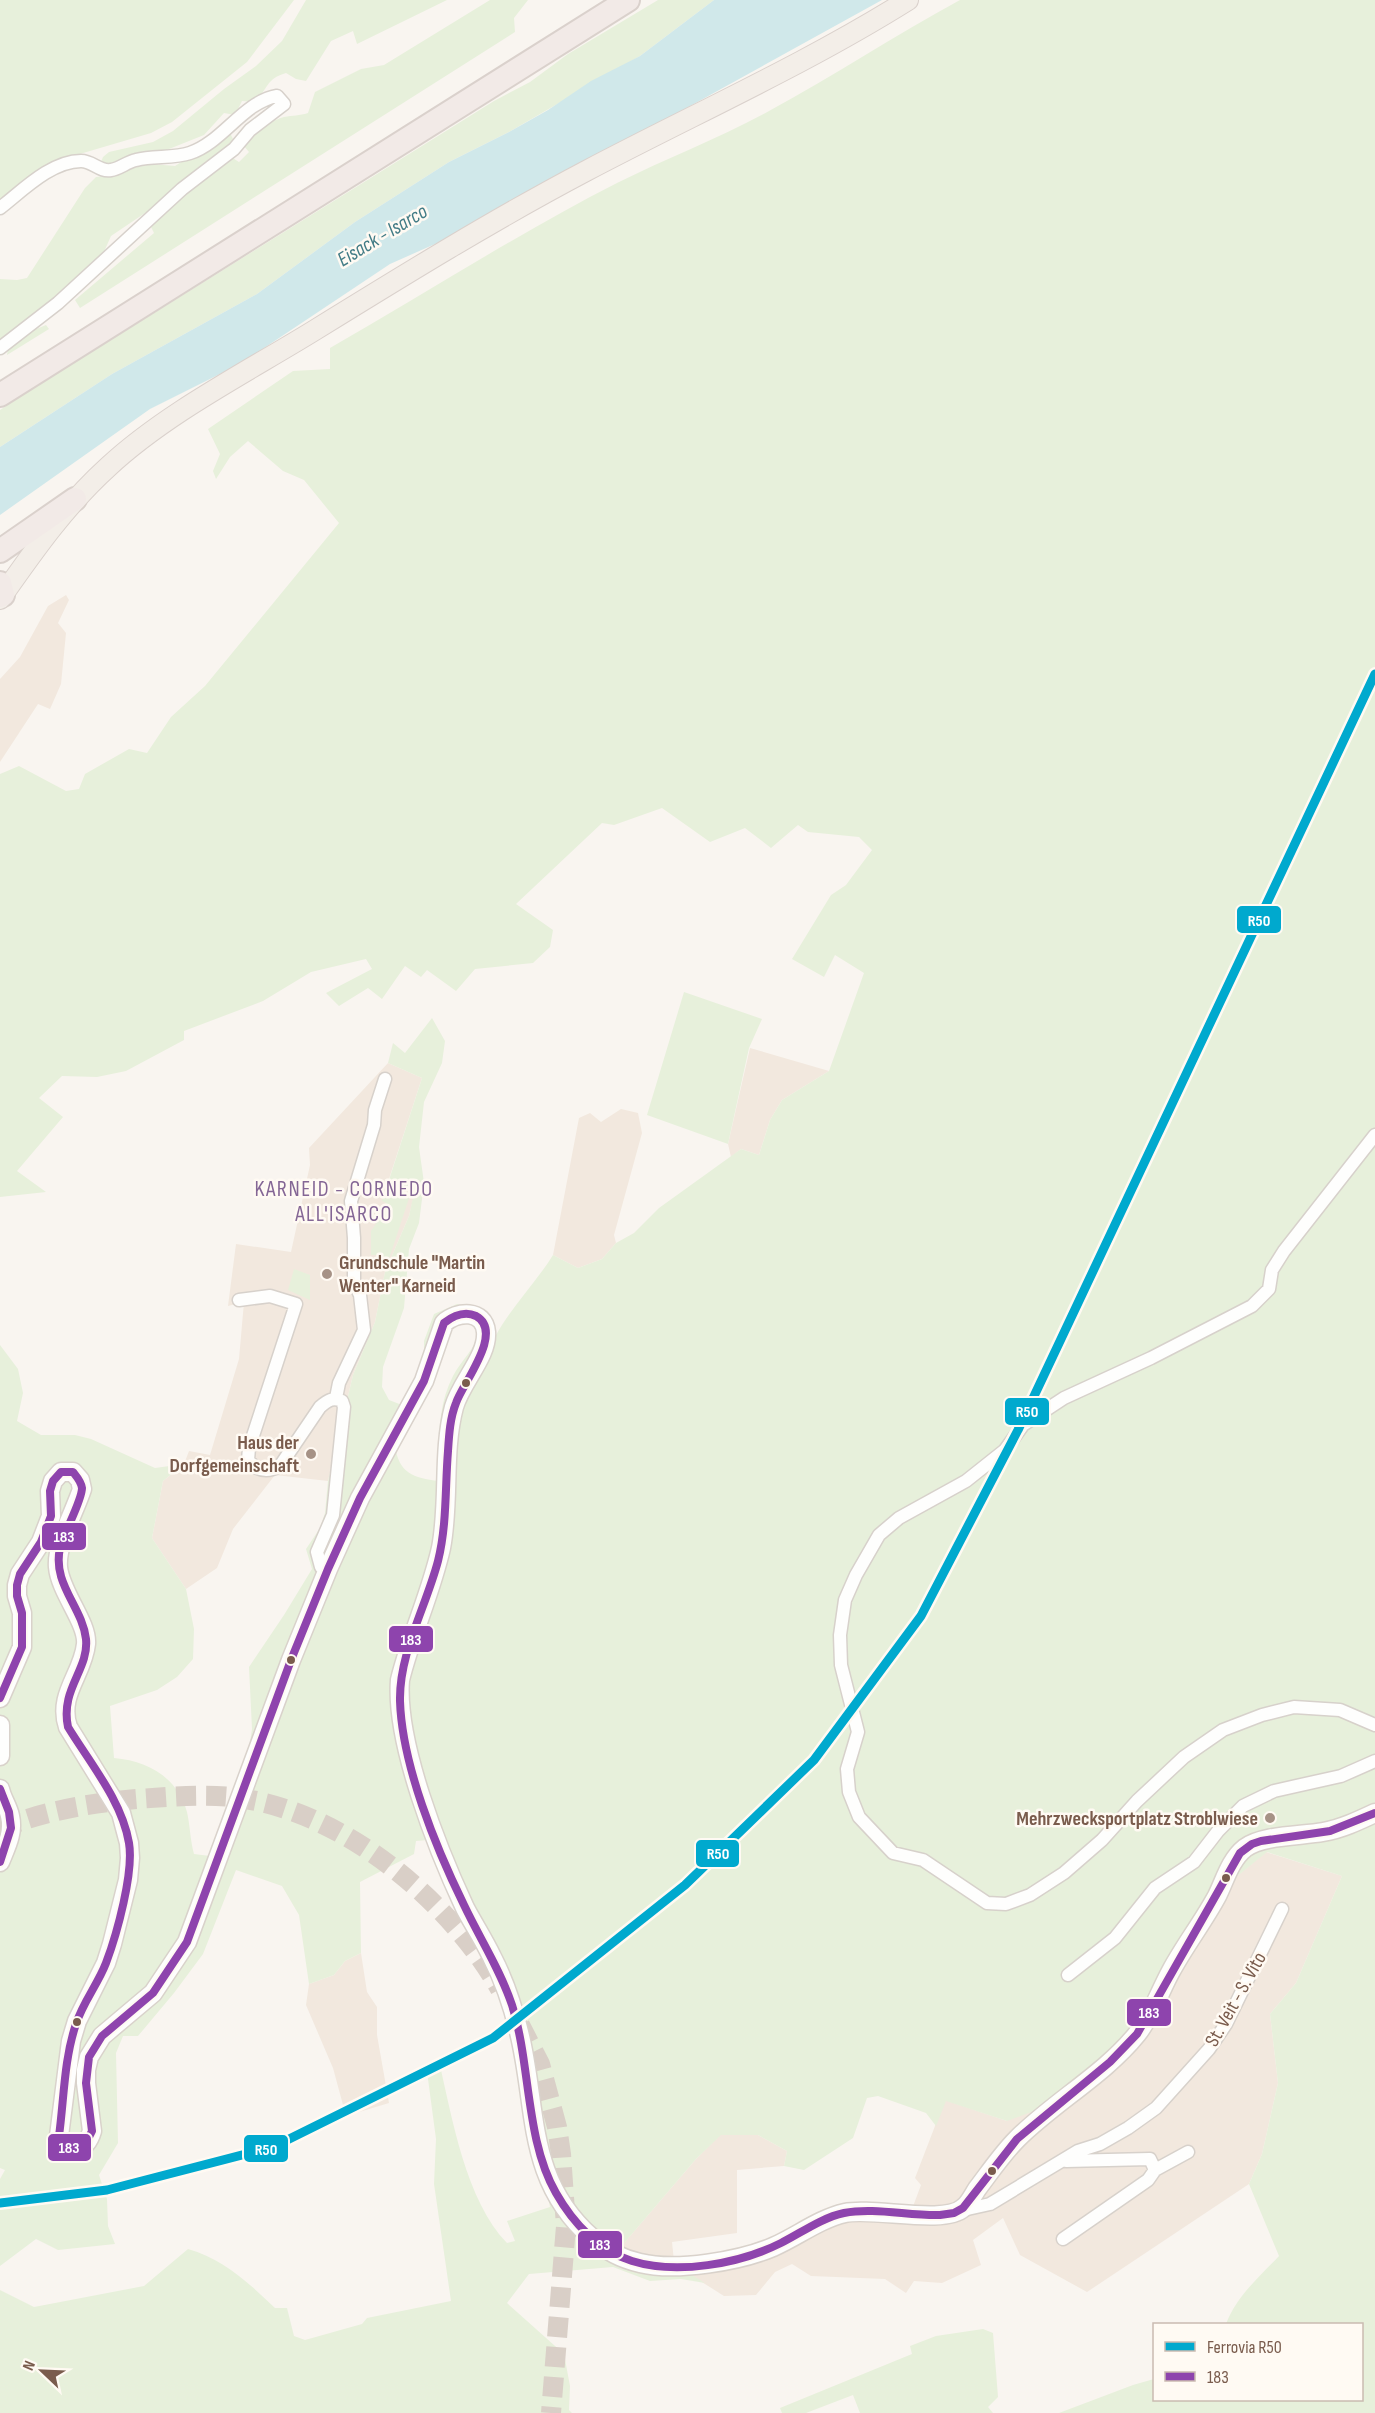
<svg xmlns="http://www.w3.org/2000/svg" width="1375" height="2413" viewBox="0 0 1375 2413" font-family="'Sofia Sans Condensed',sans-serif">
<rect width="100%" height="100%" fill="#f9f5f0"/>
<path fill="#f2e8de" d="M66,595L69,600L58,623L66,633L61,684L50,709L38,704L0,762V679L20,657L48,606Z
M750,1048L829,1071L782,1100L770,1120L759,1155L741,1149L731,1157L728,1144Z
M388,1063L422,1078L388,1182L415,1192L409,1216L385,1272L375,1322L353,1375L328,1481L275,1475L233,1529L217,1568L186,1589L152,1538L163,1481L184,1464L189,1451L210,1455L239,1359L244,1302L228,1306L236,1244L291,1252L310,1165L309,1148Z
M621,1109L638,1113L642,1133L614,1235L616,1243L602,1259L578,1268L553,1255L579,1118L590,1113L601,1122Z
M1266,1852L1342,1876L1296,1983L1270,2014L1278,2083L1262,2154L1249,2184L1087,2292L1020,2255L1003,2218L973,2240L981,2265L942,2283L914,2281L906,2293L885,2279L811,2276L792,2264L775,2272L756,2295L724,2296L667,2260L642,2257L619,2249L696,2159L720,2135H758L787,2151L784,2166L737,2170V2233L672,2242L674,2261L738,2250L769,2240L809,2219L912,2209L921,2185L915,2178L945,2100L1007,2121L1219,1891Z
M361,1953L367,1992L377,2007V2035L389,2103L346,2116L333,2068L306,2005L309,1984L334,1975L345,1961Z"/>
<path fill="#e7f0db" fill-rule="evenodd" d="M0,0H294L247,62L172,122L151,133L73,156L0,202Z
M306,0H447L357,44L353,31L331,41L306,81L296,79L286,73C265,79 269,89 254,102L242,101L235,115L224,113L204,135L164,151L108,167L101,162L103,157L109,152L153,142L173,131L224,89L256,66L282,41Z
M490,0H528L514,18L515,32L80,308L75,300L154,233L150,225L173,203L231,157L239,162L249,152L243,145C255,134 268,121 284,117C293,115 299,116 308,113L315,92L361,69L384,65Z
M658,0H714L640,56L509,132L449,162L355,222L257,294L112,374L0,447V410L21,396L494,101L530,82L568,54Z
M960,0H1375V2413H1059L1133,2385L1154,2379V2400H1362V2324H1226C1236,2297 1259,2277 1279,2256L1249,2184L1262,2154L1278,2083L1270,2014L1296,1983L1342,1876L1267,1852L1219,1891L1176,1963L1105,2066L1047,2106L1007,2121L946,2101L936,2126L926,2113L878,2096L867,2098L853,2138L804,2170L784,2166L787,2151L758,2135H721L696,2159L620,2248L642,2257L667,2260L705,2283L681,2279L650,2281L613,2267L529,2274L507,2303L564,2354L570,2386L569,2410L572,2413H0V2290L34,2307L144,2286L188,2249C223,2259 249,2283 275,2308H287L294,2336L305,2340L362,2324L367,2318L451,2301L434,2184L436,2139L426,2064L439,2061C452,2118 466,2201 507,2243L515,2241L507,2221L550,2207L509,2011L428,1840L416,1841L414,1854L360,1882L361,1953L345,1961L334,1975L309,1984L299,1915L282,1886L236,1870L203,1954L174,1993L138,2036H123L116,2053L118,2143L99,2175L107,2199L108,2226L115,2244L58,2250L36,2239L0,2266V2179L5,2170L0,2168V1345L18,1369L23,1393L17,1421L41,1435H75L91,1439L155,1468L184,1464L163,1481L152,1538L186,1589L194,1629L193,1659L177,1677L157,1690L110,1706L114,1758C148,1761 177,1777 187,1812C190,1825 190,1839 194,1854L210,1856L247,1762L252,1729L249,1667L284,1615L312,1569L306,1549L320,1528L325,1513L328,1481L353,1375L375,1322L385,1272L409,1216L414,1193L388,1183L422,1078L388,1063L393,1043L405,1053L432,1018L445,1041L442,1063L424,1102L419,1147L424,1183L419,1223L409,1249L404,1308L383,1367L382,1387L389,1400L402,1405L424,1359V1341L434,1314L457,1304L478,1309L495,1337C511,1307 535,1284 553,1255L578,1268L602,1259L616,1243L634,1233L659,1208L741,1149L759,1155L770,1120L782,1100L829,1071L864,973L835,955L824,977L792,959L831,895L846,885L872,850L859,837L808,832L798,825L771,848L745,828L710,842L662,808L614,825L602,823L516,904L553,930L550,947L533,963L475,969L456,991L427,970L421,977L405,966L382,999L368,988L339,1006L326,993L372,969L366,959L311,972L263,1001L184,1031V1040L126,1071L97,1077L62,1076L39,1098L63,1117L17,1171L46,1192L0,1197V774L19,766L66,791L79,789L85,774L129,749L147,753L171,717L205,686L339,523L304,480L283,471L248,441L230,457L216,479L213,471L220,454L208,429L293,371L330,369V348C426,293 519,233 617,183C667,158 720,138 769,111C834,76 895,35 960,0ZM470,1323L479,1332C475,1350 461,1360 453,1376C436,1409 439,1445 439,1481C413,1478 399,1473 395,1446L451,1324Z
M224,135H231L233,139L226,148L184,179L151,209L111,236L103,254L52,300L0,340V279L17,280L27,278L85,188L96,177L106,176L123,170L152,164L175,166Z
M46,325L49,329L7,355L8,348L29,332Z
M684,992L762,1019L749,1048L728,1144L647,1115Z
M386,1188L410,1195L389,1259H382L381,1255H371V1231L380,1218L386,1203L382,1201Z
M294,1269L310,1275V1300L288,1290Z
M983,2329L993,2333L998,2397L988,2407L993,2413H860L853,2395L806,2413H782L780,2408L912,2354L910,2346L936,2336Z"/>
<path fill="#d0e8ea" d="M714,0H882L462,232L390,264L240,364L150,409L0,515V447L112,374L257,294L355,222L449,162L509,132L548,110L591,81L640,56Z"/>
<g fill="none" stroke-linecap="round" stroke-linejoin="round">
<path stroke="#d9cfc7" stroke-width="20" stroke-dasharray="20 10" stroke-linecap="butt" d="M0,1829C43,1811 90,1803 137,1799C168,1797 200,1794 232,1797C340,1809 447,1897 500,1989
M520,2025L540,2064L557,2127L561,2154L566,2226L551,2413"/>
<g stroke="#d7d1cb" stroke-width="15">
<path id="street" d="M0,208C22,191 51,161 81,161C93,161 99,172 111,170C119,169 127,162 136,160C153,155 173,159 190,153C223,142 243,102 277,96L284,104L250,130L234,149L182,189L58,303L0,348
M1375,1135L1284,1251L1272,1270L1269,1289L1252,1306L1151,1358L1064,1398L1023,1425L1005,1450L966,1481L899,1518L879,1535L856,1575L845,1600L840,1635L841,1665L858,1732L847,1769L849,1792L859,1817L893,1853L923,1860L987,1903L1006,1904L1030,1895L1064,1873L1102,1840L1137,1801L1184,1757L1223,1730L1262,1715L1294,1707L1340,1710L1375,1725
M239,1300L270,1296L296,1304L249,1448L248,1460C257,1471 267,1473 280,1466L320,1407C328,1400 333,1397 342,1401L344,1407L333,1515L317,1552L321,1567L328,1569
M336,1398L339,1383L364,1330L360,1295L354,1282V1238L351,1201L374,1125L375,1110L385,1079
M1068,1975L1115,1938L1155,1888L1194,1862L1218,1831L1243,1806L1274,1791L1341,1776L1375,1761
M1155,2170L1188,2152
M963,2210L990,2204L1078,2151L1100,2144L1128,2128L1156,2108L1209,2049L1226,2024L1282,1909
M1063,2239L1148,2180L1155,2170L1150,2159L1066,2161"/>
</g>
<g stroke="#d9d2cb" stroke-width="21">
<path id="secondary" d="M0,1698L22,1647V1613L17,1596V1585L20,1574L41,1542L51,1516L50,1491L53,1481L61,1472H73L80,1480L82,1489C75,1511 56,1544 58,1567C60,1592 88,1623 86,1644C83,1674 57,1695 68,1727L121,1813L129,1843L130,1858L128,1880L112,1944L106,1963L77,2021L71,2041L59,2136C69,2156 86,2152 92,2131L86,2083V2070L89,2057L102,2036L153,1993L187,1942L291,1660L328,1569L360,1498L424,1381L444,1323C457,1311 484,1309 486,1332C488,1356 461,1382 454,1407C442,1452 450,1502 441,1548C431,1593 411,1635 400,1680C395,1743 438,1850 465,1908C474,1925 484,1940 492,1957C504,1980 513,2007 519,2032C538,2108 525,2179 592,2238C605,2250 622,2259 640,2263C676,2272 740,2261 773,2247C798,2236 819,2219 845,2213C873,2207 944,2225 963,2208C969,2204 973,2195 977,2189C990,2172 1002,2154 1017,2139C1054,2102 1105,2074 1137,2034C1152,2015 1160,1991 1171,1971C1185,1945 1203,1922 1217,1896C1225,1880 1230,1860 1245,1848C1262,1835 1301,1836 1323,1832C1341,1829 1358,1821 1375,1813
M0,1725V1756
M0,1789C2,1799 8,1806 10,1816C14,1833 6,1847 0,1862"/>
</g>
<g stroke="#dad1cc" stroke-width="22">
<path id="primary" d="M0,599C33,552 65,506 108,467C166,413 247,372 315,330C404,275 493,220 586,171C694,114 806,64 908,0"/>
</g>
<g stroke="#dad1cc" stroke-width="26">
<path id="highway" d="M0,395L628,0
M0,551L75,499
M0,583L3,595L0,596"/>
</g>
<use href="#street" stroke="#fefefd" stroke-width="12"/>
<use href="#secondary" stroke="#fefefd" stroke-width="18"/>
<use href="#primary" stroke="#f3eee8" stroke-width="20"/>
<use href="#highway" stroke="#f2eae7" stroke-width="22"/>
<g stroke="#fffaf3" stroke-width="12">
<path id="bus-1" d="M0,1698L22,1647V1613L17,1596V1585L20,1574L41,1542L51,1516L50,1491L53,1481L61,1472H73C77,1477 81,1481 82,1488C82,1501 64,1532 60,1548C52,1584 82,1606 86,1639C89,1670 60,1689 68,1727C90,1763 122,1801 129,1843C134,1872 117,1934 106,1963C98,1984 83,2002 76,2024C64,2059 64,2099 59,2136L68,2147L77,2149L86,2143L92,2131L86,2083L89,2057L102,2036L153,1993L187,1942L291,1660L328,1569L360,1498L424,1381L444,1323C453,1316 465,1311 476,1316C505,1332 462,1384 456,1403C450,1418 449,1435 448,1451C445,1488 447,1525 438,1561C426,1607 399,1653 400,1701C402,1765 436,1848 464,1905C480,1939 500,1969 512,2005C531,2065 525,2139 556,2193C573,2223 599,2251 632,2261C677,2275 739,2264 781,2243C801,2233 821,2218 844,2213C874,2207 909,2216 940,2215L954,2213L963,2208L1017,2139L1110,2062L1137,2034L1240,1853L1252,1844L1261,1841L1330,1831L1375,1813
M0,1789L9,1812L11,1828L0,1862"/>
</g>
<use href="#bus-1" stroke="#8e44ad" stroke-width="8"/>
<g stroke="#fffaf3" stroke-width="14">
<path id="rail-1" d="M0,2203L107,2190L273,2147L493,2038L685,1885L814,1760L921,1616L1018,1430L1375,674"/>
</g>
<use href="#rail-1" stroke="#00a9ce" stroke-width="9"/>
</g>
<g fill="#a69286" stroke="#fffaf3" stroke-width="2">
<circle cx="327" cy="1274" r="6"/>
<circle cx="311" cy="1454" r="6"/>
<circle cx="1270" cy="1818" r="6"/>
</g>
<g fill="#7a5c4d" stroke="#fffaf3" stroke-width="2">
<circle cx="466" cy="1383" r="5"/>
<circle cx="291" cy="1660" r="5"/>
<circle cx="1226" cy="1878" r="5"/>
<circle cx="77" cy="2022" r="5"/>
<circle cx="992" cy="2171" r="5"/>
</g>
<g text-anchor="middle" stroke-width="5" stroke-linejoin="round" paint-order="stroke">
<g font-size="20" font-weight="bold" fill="#7a5c4d" stroke="#fffaf3" text-anchor="end">
<text x="339" y="1269" text-anchor="start">Grundschule "Martin<tspan x="339" dy="23">Wenter" Karneid</tspan></text>
<text x="299" y="1449">Haus der<tspan x="299" dy="23">Dorfgemeinschaft</tspan></text>
<text x="1258" y="1825">Mehrzwecksportplatz Stroblwiese</text>
</g>
<g font-size="20" fill="#7a5c4d" stroke="#fffaf3">
<text transform="translate(1235 1999) rotate(-61)" y="7">St. Veit - S. Vito</text>
</g>
<g font-size="21" font-style="italic" fill="#437c86" stroke="#fffaf3">
<text transform="translate(382 235) rotate(-31)" y="7">Eisack - Isarco</text>
</g>
<g font-size="22" letter-spacing="1.5" fill="#846695" stroke="#fffaf3">
<text x="344" y="1196">KARNEID - CORNEDO<tspan x="344" dy="25">ALL'ISARCO</tspan></text>
</g>
</g>
<g stroke="#fffaf3" stroke-width="2">
<rect x="1236" y="905" width="46" height="29" rx="6" fill="#00a9ce"/>
<rect x="1004" y="1397" width="46" height="29" rx="6" fill="#00a9ce"/>
<rect x="41" y="1522" width="46" height="29" rx="6" fill="#8e44ad"/>
<rect x="388" y="1625" width="46" height="28" rx="6" fill="#8e44ad"/>
<rect x="695" y="1839" width="45" height="29" rx="6" fill="#00a9ce"/>
<rect x="1126" y="1998" width="46" height="29" rx="6" fill="#8e44ad"/>
<rect x="47" y="2133" width="45" height="29" rx="6" fill="#8e44ad"/>
<rect x="243" y="2134" width="46" height="29" rx="6" fill="#00a9ce"/>
<rect x="577" y="2230" width="46" height="29" rx="6" fill="#8e44ad"/>
</g>
<g font-size="16" text-anchor="middle" font-weight="bold" fill="#fff">
<text x="1259" y="926">R50</text>
<text x="1027" y="1417">R50</text>
<text x="64" y="1542">183</text>
<text x="411" y="1645">183</text>
<text x="718" y="1859">R50</text>
<text x="1149" y="2018">183</text>
<text x="69" y="2153">183</text>
<text x="266" y="2155">R50</text>
<text x="600" y="2250">183</text>
</g>
<rect x="1153" y="2323" width="210" height="78" fill="#fffaf3" stroke="#cabbb1" stroke-width="1.5"/>
<rect x="1165" y="2342" width="30" height="9" fill="#00a9ce" stroke="#cabbb1" stroke-width="1.5"/>
<text x="1207" y="2353" font-size="18" fill="#7a5c4d">Ferrovia R50</text>
<rect x="1165" y="2372" width="30" height="9" fill="#8e44ad" stroke="#cabbb1" stroke-width="1.5"/>
<text x="1207" y="2383" font-size="18" fill="#7a5c4d">183</text>
<g transform="translate(42 2371) rotate(293)" stroke="#fffaf3" stroke-width="4.5" paint-order="stroke">
<path d="M0-4.5L10 22L0 15L-10 22Z" fill="#7a5c4d"/>
<text y="-9" font-size="16" font-weight="bold" text-anchor="middle" fill="#7a5c4d">N</text>
</g>
</svg>
